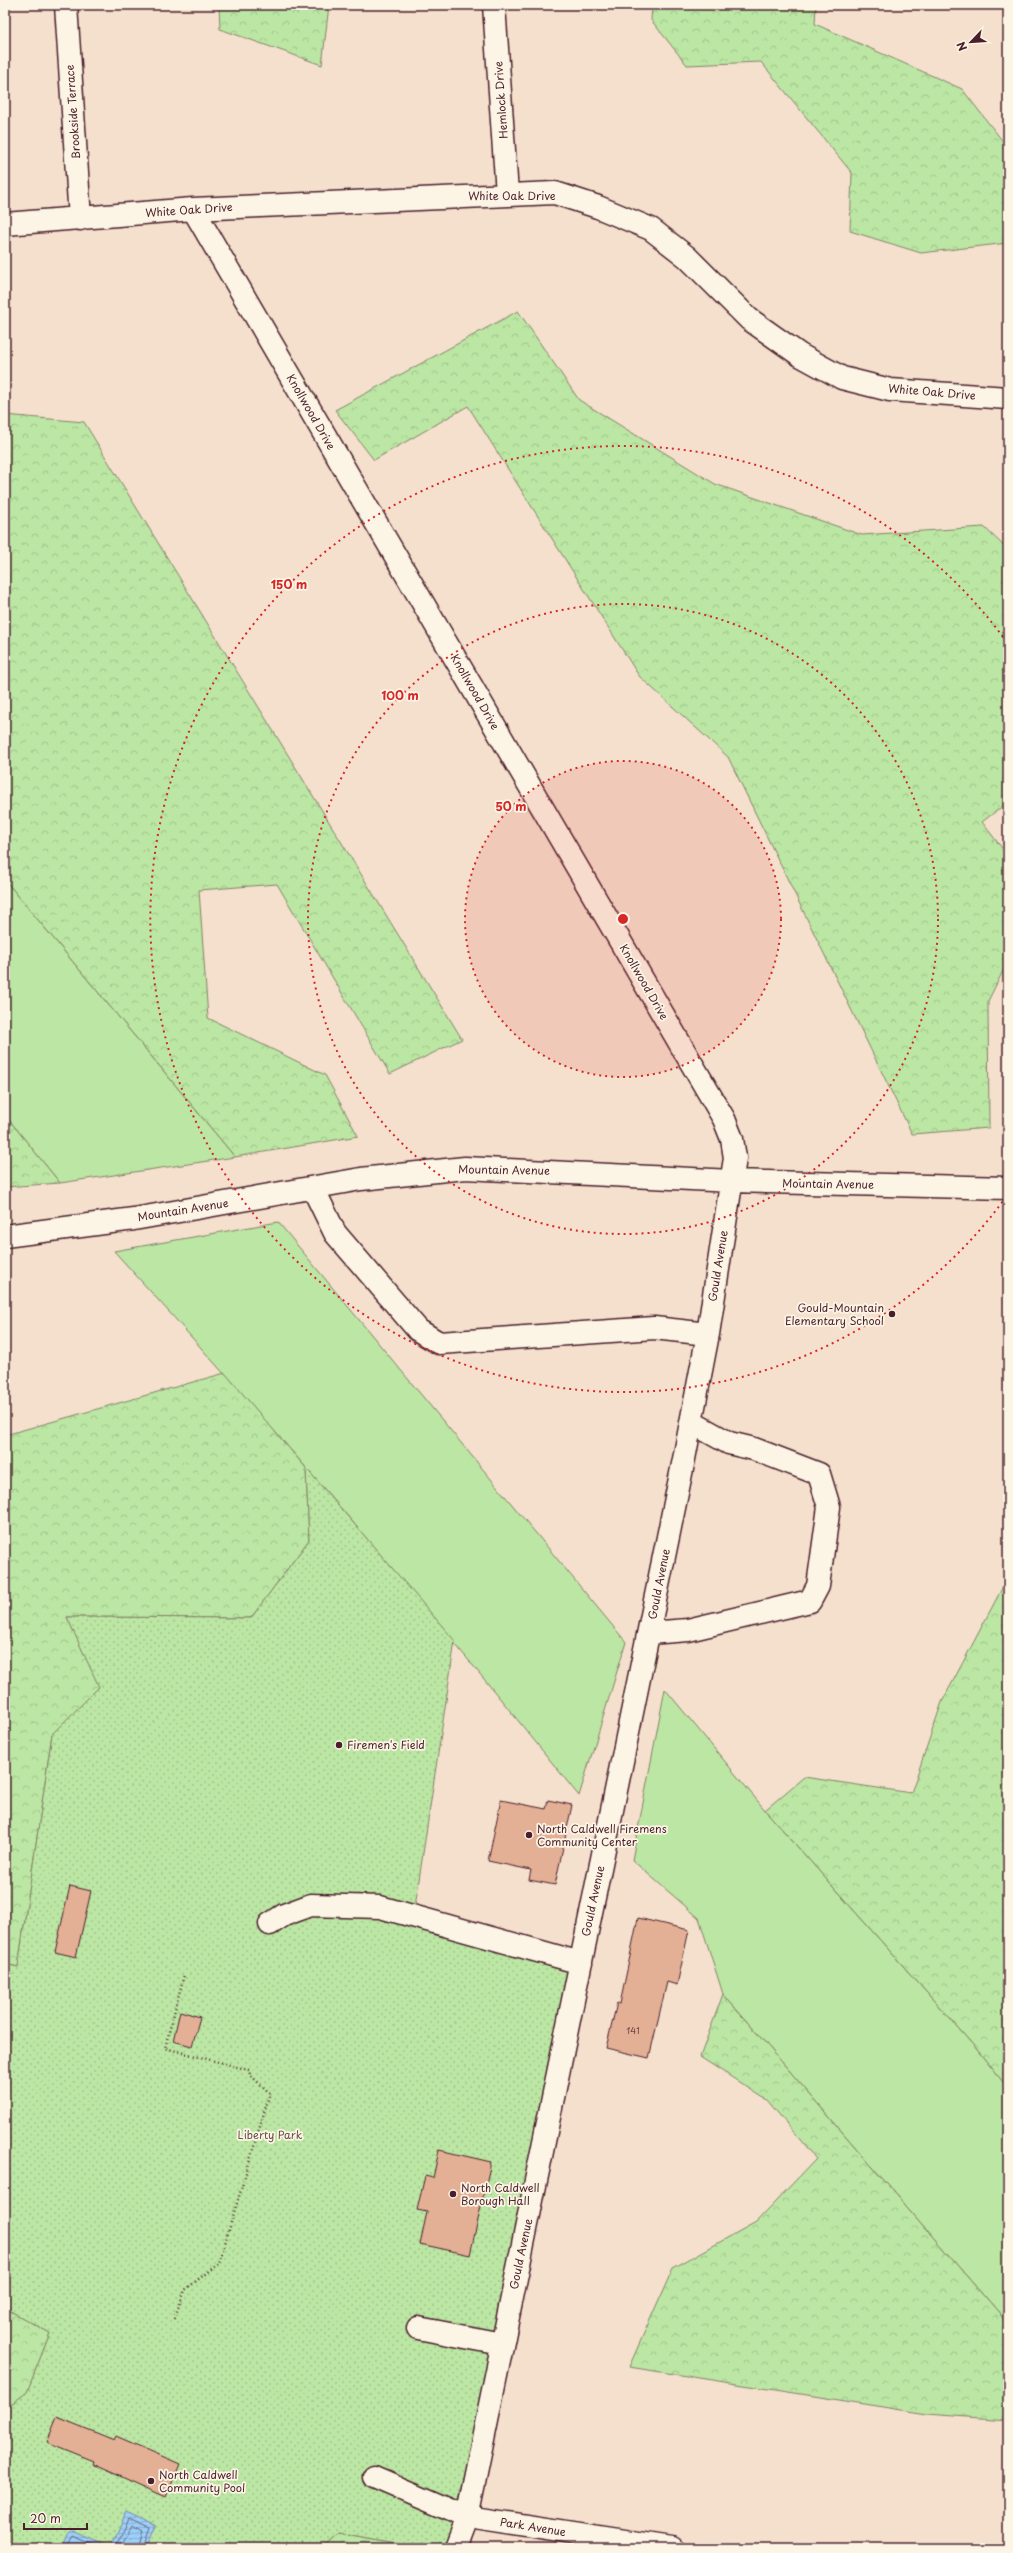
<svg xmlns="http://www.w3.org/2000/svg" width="1013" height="2553" viewBox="0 0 1013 2553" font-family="'Playpen Sans',sans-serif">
<defs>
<pattern id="forest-crowns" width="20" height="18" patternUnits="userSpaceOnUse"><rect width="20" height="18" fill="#bbe6a3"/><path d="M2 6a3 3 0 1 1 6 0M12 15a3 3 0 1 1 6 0" fill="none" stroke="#a2c58c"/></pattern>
<pattern id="park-dots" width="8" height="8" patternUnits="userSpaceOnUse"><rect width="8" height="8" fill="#bbe6a3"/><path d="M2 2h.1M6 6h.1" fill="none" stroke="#a2c58c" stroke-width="1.8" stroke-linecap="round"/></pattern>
<pattern id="water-rules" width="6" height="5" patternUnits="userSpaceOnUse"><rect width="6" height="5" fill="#9ccff9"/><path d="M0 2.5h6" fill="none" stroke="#88b1d6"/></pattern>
</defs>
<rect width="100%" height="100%" fill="#f4e0cd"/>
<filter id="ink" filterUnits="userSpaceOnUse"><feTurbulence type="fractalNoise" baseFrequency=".025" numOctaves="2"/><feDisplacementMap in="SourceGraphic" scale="8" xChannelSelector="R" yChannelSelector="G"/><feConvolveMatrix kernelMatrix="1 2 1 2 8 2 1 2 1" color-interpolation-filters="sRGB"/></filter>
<g filter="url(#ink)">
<path fill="#bbe6a3" stroke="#828267" d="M5,880L235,1157L60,1183L5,1115Z
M278,1222L626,1642L579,1796C430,1610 275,1428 114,1251Z
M665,1689L765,1810L974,2046L1008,2088V2324L723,1994L699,1918L632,1860Z"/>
<path fill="url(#forest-crowns)" stroke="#828267" d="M219,5H329L322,65L220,29Z
M652,5H816L815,24L962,89L1008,148V243L921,253L850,231L852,173L761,62L687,65L651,20Z
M518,311L579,400L715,484L862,535L984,527L1008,550V802L982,822L1008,856V961L988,1001L989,1128L912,1134L728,757L639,676L468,406L374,460L335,410Z
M5,415L84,422L462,1039L390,1074L277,884L199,890L208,1018L325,1075L358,1136L235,1157L5,880Z
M5,1115L60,1183L5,1187Z
M225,1373L306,1468L309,1540L251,1618L67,1617L100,1687L52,1734L18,1967L5,1964V1435Z
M1008,1577V2088L974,2046L765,1810L804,1777L911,1793L942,1702Z
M723,1994L1008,2324V2420L928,2414L629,2367L673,2268L756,2222L816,2159L767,2100L700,2057Z
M5,2308L50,2333L27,2393L5,2409Z
M340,2533L424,2548H324Z"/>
<path fill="url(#park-dots)" stroke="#828267" d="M306,1468L455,1641L414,1913L582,1958L447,2548H424L340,2533L324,2548H5V2409L27,2392L50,2333L5,2308V1964L18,1967L52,1734L99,1687L67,1617L251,1618L309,1540Z"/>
<path fill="url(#water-rules)" stroke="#7b89a7" d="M126,2512L157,2526L147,2548H62L70,2530L111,2547Z"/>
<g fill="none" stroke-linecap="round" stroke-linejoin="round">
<path stroke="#6b657d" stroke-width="1" d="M66,2548L73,2536L102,2548
M115,2548L129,2518L151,2528L144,2548
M120,2548L132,2525L144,2531L139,2548"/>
</g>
<path fill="#e3b096" stroke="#4a1f2b" d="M501,1800L546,1809L548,1800L572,1805L555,1885L529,1880L531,1870L488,1861Z
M70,1886L91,1891L76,1957L55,1952Z
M638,1918L689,1930L677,1985L667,1982L649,2058L606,2048L617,2003L620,2004Z
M180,2011L200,2017L192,2046L173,2041Z
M439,2150L491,2162L470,2255L420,2244L427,2212L417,2210L425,2176L433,2178Z
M57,2417L114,2440L116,2436L180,2464L166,2497L93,2464L94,2461L47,2442Z"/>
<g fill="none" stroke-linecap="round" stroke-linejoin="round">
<g stroke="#4a1f2b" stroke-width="25">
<path id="minor" d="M66,5L80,219
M494,5L507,194
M193,209L724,1119L732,1139L735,1158L708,1334L684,1459L467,2517L455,2548
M5,224L193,209L555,193L598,207L651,229L687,257L749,319L800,355L842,378L890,390L1008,398
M313,1188L335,1233L418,1330L439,1343L654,1328L708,1334
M5,1236L134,1219L361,1179L465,1168L732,1181L1008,1188
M649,1633L688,1630L810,1601L818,1586L829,1507L819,1474L754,1449L729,1443L691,1422
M270,1924L284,1915L311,1905L380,1907L581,1963
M418,2328L502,2344
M374,2477L467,2517L671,2548"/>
</g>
<path stroke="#4a1f2b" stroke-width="2.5" stroke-dasharray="1 3" stroke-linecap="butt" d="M174,2319L185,2290L219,2263L270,2093L250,2075L249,2070L165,2048L184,1975"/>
<use href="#minor" stroke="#fcf5e5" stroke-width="22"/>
</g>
</g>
<circle cx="623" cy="919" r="158" fill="#d62828" fill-opacity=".12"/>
<g fill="none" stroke="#d62828" stroke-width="2" stroke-dasharray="2 4">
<circle cx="623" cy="919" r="158"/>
<circle cx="623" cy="919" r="315"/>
<path d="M1006 1197A473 473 0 1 1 1006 641"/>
</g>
<g fill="#4a1f2b" stroke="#fcf5e5" stroke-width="1.5">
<circle cx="892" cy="1314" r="4"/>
<circle cx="339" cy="1745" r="4"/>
<circle cx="529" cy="1835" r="4"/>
<circle cx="453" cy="2194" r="4"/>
<circle cx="151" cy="2481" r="4"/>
</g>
<g text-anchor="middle" stroke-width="3.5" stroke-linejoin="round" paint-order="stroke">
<g font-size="9" fill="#704346">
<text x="633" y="2034">141</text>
</g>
<g font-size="11" fill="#4a1f2b" stroke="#fcf5e5">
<text transform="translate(501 100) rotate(-94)" y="4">Hemlock Drive</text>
<text transform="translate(73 112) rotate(-94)" y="4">Brookside Terrace</text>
<text x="512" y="200">White Oak Drive</text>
<text transform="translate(189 210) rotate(-4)" y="4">White Oak Drive</text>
<text transform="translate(932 392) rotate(5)" y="4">White Oak Drive</text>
<text transform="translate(311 412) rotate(60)" y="4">Knollwood Drive</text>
<text transform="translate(475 692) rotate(60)" y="4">Knollwood Drive</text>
<text transform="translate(644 982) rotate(60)" y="4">Knollwood Drive</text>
<text transform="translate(504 1170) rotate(1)" y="4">Mountain Avenue</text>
<text transform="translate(828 1184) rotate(1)" y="4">Mountain Avenue</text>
<text transform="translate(183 1210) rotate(-9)" y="4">Mountain Avenue</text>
<text transform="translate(718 1266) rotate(-81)" y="4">Gould Avenue</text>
<text transform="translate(659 1584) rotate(-79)" y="4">Gould Avenue</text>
<text transform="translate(593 1901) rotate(-78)" y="4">Gould Avenue</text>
<text transform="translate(521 2254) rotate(-78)" y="4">Gould Avenue</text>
<text transform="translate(533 2527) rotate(9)" y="4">Park Avenue</text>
</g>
<g font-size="11" fill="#4a1f2b" stroke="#fcf5e5" text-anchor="start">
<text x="884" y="1312" text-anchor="end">Gould-Mountain<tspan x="884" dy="13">Elementary School</tspan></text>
<text x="347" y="1749">Firemen's Field</text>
<text x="537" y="1833">North Caldwell Firemens<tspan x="537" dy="13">Community Center</tspan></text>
<text x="461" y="2192">North Caldwell<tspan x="461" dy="13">Borough Hall</tspan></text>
<text x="159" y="2479">North Caldwell<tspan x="159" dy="13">Community Pool</tspan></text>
</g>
<g font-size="11" fill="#665149" stroke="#fcf5e5">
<text x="270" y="2139">Liberty Park</text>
</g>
</g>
<circle cx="623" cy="919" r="6" fill="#d62828" stroke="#fcf5e5" stroke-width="2"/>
<g font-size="12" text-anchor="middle" font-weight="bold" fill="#d62828" stroke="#fcf5e5" stroke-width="3.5" stroke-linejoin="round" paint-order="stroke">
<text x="289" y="589">150 m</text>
<text x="400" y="700">100 m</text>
<text x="511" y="811">50 m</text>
</g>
<rect width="1013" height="2553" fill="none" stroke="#fcf5e5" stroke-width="20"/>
<rect x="10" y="10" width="993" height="2533" fill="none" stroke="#4a1f2b" stroke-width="1.5" filter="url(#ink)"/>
<g transform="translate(971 42) rotate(245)" stroke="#fcf5e5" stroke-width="3" paint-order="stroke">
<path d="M0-3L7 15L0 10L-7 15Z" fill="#4a1f2b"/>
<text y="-6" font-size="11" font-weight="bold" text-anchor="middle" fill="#4a1f2b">N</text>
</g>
<path d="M24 2523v6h63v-6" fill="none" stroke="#4a1f2b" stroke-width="2"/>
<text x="30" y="2523" font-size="12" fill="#4a1f2b" stroke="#fcf5e5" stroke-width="3" paint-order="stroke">20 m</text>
</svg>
